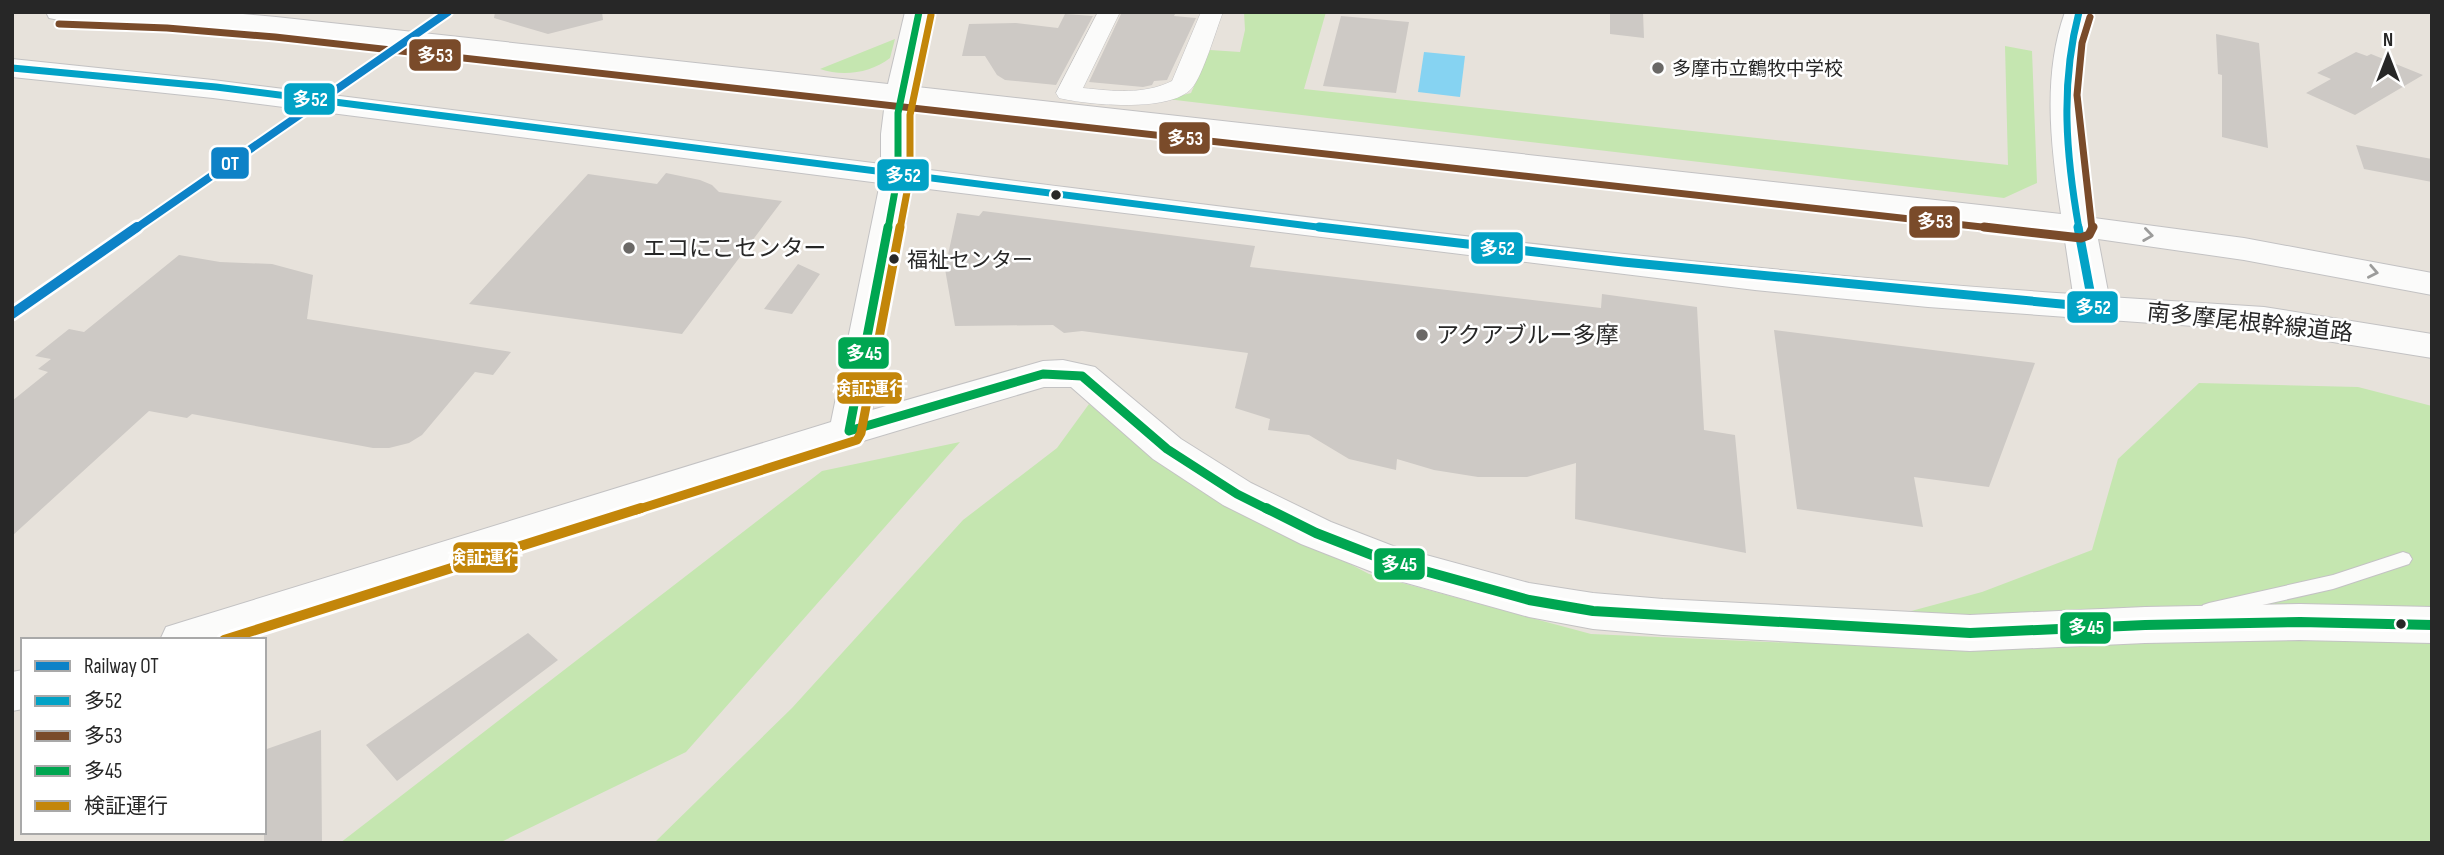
<svg xmlns="http://www.w3.org/2000/svg" width="2444" height="855" viewBox="0 0 2444 855" font-family="'Sofia Sans Condensed','Noto Sans JP',sans-serif">
<rect width="100%" height="100%" fill="#e7e2db"/>
<path fill="#c5e6b0" d="M1244,12H1326L1304,89L2008,165L2005,46L2032,51L2037,183L2004,198L1167,99L1191,93L1210,50L1240,52L1245,30Z
M895,39L890,58C871,73 843,77 820,69Z
M2199,383L2358,387L2432,406V843H654L792,708L963,520L1057,448L1089,404L1165,467L1369,574L1591,634L1792,643L1982,592L2092,550L2118,459Z
M960,442L686,752L499,843H340L822,471Z"/>
<path fill="#86d3f2" d="M1424,52L1465,56L1460,97L1418,92Z"/>
<path fill="#cdc9c5" d="M495,12H602L603,20L548,34L494,18Z
M1122,12H1176L1174,16L1196,18L1167,80L1154,81L1152,85L1143,87L1089,82Z
M1610,12H1643L1644,38L1610,34Z
M1065,14L1093,16L1056,85L1005,80L997,75L985,56H962L969,24L1016,23L1058,28Z
M1341,16L1409,22L1396,93L1323,86Z
M2216,34L2259,43L2268,148L2222,137V75L2218,74Z
M2356,52L2367,56L2371,54L2423,75L2355,115L2306,93L2331,79L2317,73Z
M2356,145L2432,159V182L2364,169Z
M666,173L700,180L712,185L719,192L782,201L682,334L469,304L588,174L657,184Z
M983,211L1255,246L1250,267L1601,308L1602,294L1697,307L1704,430L1735,435L1746,553L1575,519L1576,463L1527,477H1478L1434,470L1397,459L1396,470L1349,459L1309,435L1268,430L1270,419L1235,408L1248,353L1082,331L1064,333L1053,325L955,326L945,269L957,213L979,216Z
M179,255L220,262L272,264L313,275L307,319L511,352L493,375L475,372L422,435L409,443L389,448H373L192,414L187,418L149,411L12,536V401L48,372L38,369L51,359L35,356L69,329L84,332Z
M798,264L820,274L792,314L764,309Z
M1774,330L2035,363L1989,487L1914,477L1923,527L1797,509Z
M528,633L558,660L397,781L366,745Z
M321,730L322,843H264V750Z"/>
<g fill="none" stroke-linecap="round" stroke-linejoin="round">
<g stroke="#c3c2c3" stroke-width="2">
<path id="lane" d="M2403,552L2409,554L2412,559L2409,564L2333,589L2209,617L2203,615L2200,610L2203,605L2209,603L2333,575Z"/>
</g>
<g stroke="#c3c2c3" stroke-width="1">
<path id="street" d="M1098,12H1120L1083,88C1113,91 1144,95 1172,81L1201,12H1223C1216,30 1203,75 1192,88C1171,113 1088,105 1059,98L1056,93Z"/>
</g>
<g stroke="#c3c2c3" stroke-width="2">
<path id="secondary" d="M46,12H222L276,17L888,84L905,12H933L917,87L2061,214C2051,147 2042,76 2065,12H2093C2070,78 2083,150 2094,218L2244,238L2432,273V295L2244,260L2098,239L2109,297L2264,307L2432,334V358L2264,331L1928,307L1755,290L912,187L872,410L1043,361L1063,360L1095,367L1181,439L1251,483L1331,522L1393,546L1529,583L1593,593L1663,599L1970,615L2145,607L2300,604L2432,607V643L2300,640L2145,643L1970,651L1663,635L1593,629L1529,617L1385,577L1301,544L1223,505L1153,459L1071,387H1044L863,441L240,640H160L166,627L182,622L831,422L880,183L213,98L12,77V59L213,80L881,164V134L885,102L276,33L168,24L59,20L49,18ZM914,105L2064,234L2073,294C1685,268 1299,216 913,168L911,134Z
M23,670V709L12,711V672Z"/>
</g>
<use href="#lane" fill="#fbfbfa" fill-rule="evenodd"/>
<use href="#street" fill="#fbfbfa" fill-rule="evenodd"/>
<use href="#secondary" fill="#fbfbfa" fill-rule="evenodd"/>
<g stroke="#fff" stroke-width="11">
<path id="bus-1-far1" d="M12,68L216,87L1333,229
M2079,229C2066,155 2060,85 2079,12"/>
</g>
<g stroke="#fff" stroke-width="14">
<path id="bus-1" d="M1319,227L1623,262L2093,307L2078,227"/>
</g>
<g stroke="#fff" stroke-width="11">
<path id="bus-2-far1" d="M2090,17L2082,43L2077,95L2092,229
M59,24L167,28L275,37L2000,229"/>
</g>
<g stroke="#fff" stroke-width="14">
<path id="bus-2" d="M1984,227L2081,238L2089,235L2093,227"/>
</g>
<g stroke="#fff" stroke-width="11">
<path id="bus-3-far2" d="M888,229L898,174V113L919,12"/>
</g>
<g stroke="#fff" stroke-width="14">
<path id="bus-3-far1" d="M888,227L849,431L1043,374L1082,376L1167,449L1237,494L1269,510"/>
</g>
<g stroke="#fff" stroke-width="16">
<path id="bus-3" d="M1266,508L1316,533L1385,560L1529,600L1593,611L1970,633L2145,625L2300,622L2432,625"/>
</g>
<g stroke="#fff" stroke-width="11">
<path id="bus-4-far2" d="M900,229L910,176V115L931,15"/>
</g>
<g stroke="#fff" stroke-width="14">
<path id="bus-4-far1" d="M636,510L857,440L861,433L900,227"/>
</g>
<g stroke="#fff" stroke-width="16">
<path id="bus-4" d="M224,640L641,508"/>
</g>
<use href="#bus-1-far1" stroke="#02a2c6" stroke-width="7"/>
<use href="#bus-1" stroke="#02a2c6" stroke-width="9"/>
<use href="#bus-2-far1" stroke="#7a4b2a" stroke-width="7"/>
<use href="#bus-2" stroke="#7a4b2a" stroke-width="9"/>
<use href="#bus-3-far2" stroke="#00a651" stroke-width="7"/>
<use href="#bus-3-far1" stroke="#00a651" stroke-width="9"/>
<use href="#bus-3" stroke="#00a651" stroke-width="10"/>
<use href="#bus-4-far2" stroke="#c3860a" stroke-width="7"/>
<use href="#bus-4-far1" stroke="#c3860a" stroke-width="9"/>
<use href="#bus-4" stroke="#c3860a" stroke-width="10"/>
<g stroke="#fff" stroke-width="12">
<path id="rail-1-far1" d="M135,229L448,12"/>
</g>
<g stroke="#fff" stroke-width="15">
<path id="rail-1" d="M12,314L137,227"/>
</g>
<use href="#rail-1-far1" stroke="#0d82c7" stroke-width="8"/>
<use href="#rail-1" stroke="#0d82c7" stroke-width="10"/>
</g>
<defs><path id="oneway-chevron" d="M-2-3.5L2.5 0L-2 3.5" fill="none" stroke-width="1.6" stroke-linecap="round" stroke-linejoin="round" transform="scale(1.75)"/></defs>
<g stroke="#9c9c9b">
<use href="#oneway-chevron" transform="translate(2148 235) rotate(8)"/>
<use href="#oneway-chevron" transform="translate(2373 272) rotate(11)"/>
</g>
<g fill="#6a6866" stroke="#fff" stroke-width="2.5">
<circle cx="1658" cy="68" r="7"/>
<circle cx="629" cy="248" r="7"/>
<circle cx="1422" cy="335" r="7"/>
</g>
<g fill="#272727" stroke="#fff" stroke-width="2.5">
<circle cx="1056" cy="195" r="6"/>
<circle cx="894" cy="259" r="6"/>
<circle cx="2401" cy="624" r="6"/>
</g>
<g text-anchor="middle" stroke-width="5" stroke-linejoin="round" paint-order="stroke">
<g font-size="19" fill="#272727" stroke="#fff" text-anchor="start">
<text x="1672" y="75">多摩市立鶴牧中学校</text>
</g>
<g font-size="21" fill="#272727" stroke="#fff" text-anchor="start">
<text x="907" y="267">福祉センター</text>
</g>
<g font-size="23" fill="#272727" stroke="#fff" text-anchor="start">
<text x="643" y="256">エコにこセンター</text>
<text x="1436" y="343">アクアブルー多摩</text>
</g>
<g font-size="23" fill="#272727" stroke="#fff">
<text transform="translate(2250 322) rotate(6)" y="8">南多摩尾根幹線道路</text>
</g>
</g>
<g stroke="#fff" stroke-width="2.5">
<rect x="408" y="38" width="54" height="34" rx="7" fill="#7a4b2a"/>
<rect x="283" y="82" width="53" height="34" rx="7" fill="#02a2c6"/>
<rect x="1158" y="121" width="53" height="34" rx="7" fill="#7a4b2a"/>
<rect x="210" y="146" width="40" height="34" rx="7" fill="#0d82c7"/>
<rect x="876" y="158" width="54" height="34" rx="7" fill="#02a2c6"/>
<rect x="1908" y="205" width="53" height="34" rx="7" fill="#7a4b2a"/>
<rect x="1470" y="231" width="54" height="34" rx="7" fill="#02a2c6"/>
<rect x="2066" y="290" width="53" height="34" rx="7" fill="#02a2c6"/>
<rect x="837" y="336" width="53" height="34" rx="7" fill="#00a651"/>
<rect x="836" y="371" width="67" height="34" rx="7" fill="#c3860a"/>
<rect x="452" y="541" width="67" height="33" rx="7" fill="#c3860a"/>
<rect x="1373" y="547" width="53" height="34" rx="7" fill="#00a651"/>
<rect x="2059" y="611" width="53" height="34" rx="7" fill="#00a651"/>
</g>
<g font-size="19" text-anchor="middle" font-weight="bold" fill="#fff">
<text x="435" y="62">多53</text>
<text x="310" y="106">多52</text>
<text x="1185" y="145">多53</text>
<text x="230" y="170">OT</text>
<text x="903" y="182">多52</text>
<text x="1935" y="228">多53</text>
<text x="1497" y="255">多52</text>
<text x="2093" y="314">多52</text>
<text x="864" y="360">多45</text>
<text x="870" y="395">検証運行</text>
<text x="485" y="564">検証運行</text>
<text x="1399" y="571">多45</text>
<text x="2086" y="634">多45</text>
</g>
<rect width="2444" height="855" fill="none" stroke="#272727" stroke-width="28"/>
<rect x="21" y="638" width="245" height="196" fill="#ffffff" stroke="#a9a9a9" stroke-width="2"/>
<rect x="35" y="661" width="35" height="10" fill="#0d82c7" stroke="#a9a9a9" stroke-width="2"/>
<text x="84" y="673" font-size="21" fill="#272727">Railway OT</text>
<rect x="35" y="696" width="35" height="10" fill="#02a2c6" stroke="#a9a9a9" stroke-width="2"/>
<text x="84" y="708" font-size="21" fill="#272727">多52</text>
<rect x="35" y="731" width="35" height="10" fill="#7a4b2a" stroke="#a9a9a9" stroke-width="2"/>
<text x="84" y="743" font-size="21" fill="#272727">多53</text>
<rect x="35" y="766" width="35" height="10" fill="#00a651" stroke="#a9a9a9" stroke-width="2"/>
<text x="84" y="778" font-size="21" fill="#272727">多45</text>
<rect x="35" y="801" width="35" height="10" fill="#c3860a" stroke="#a9a9a9" stroke-width="2"/>
<text x="84" y="813" font-size="21" fill="#272727">検証運行</text>
<g transform="translate(2388 56)" stroke="#ffffff" stroke-width="5" paint-order="stroke">
<path d="M0-5L12 26L0 18L-12 26Z" fill="#272727"/>
<text y="-10" font-size="19" font-weight="bold" text-anchor="middle" fill="#272727">N</text>
</g>
</svg>
